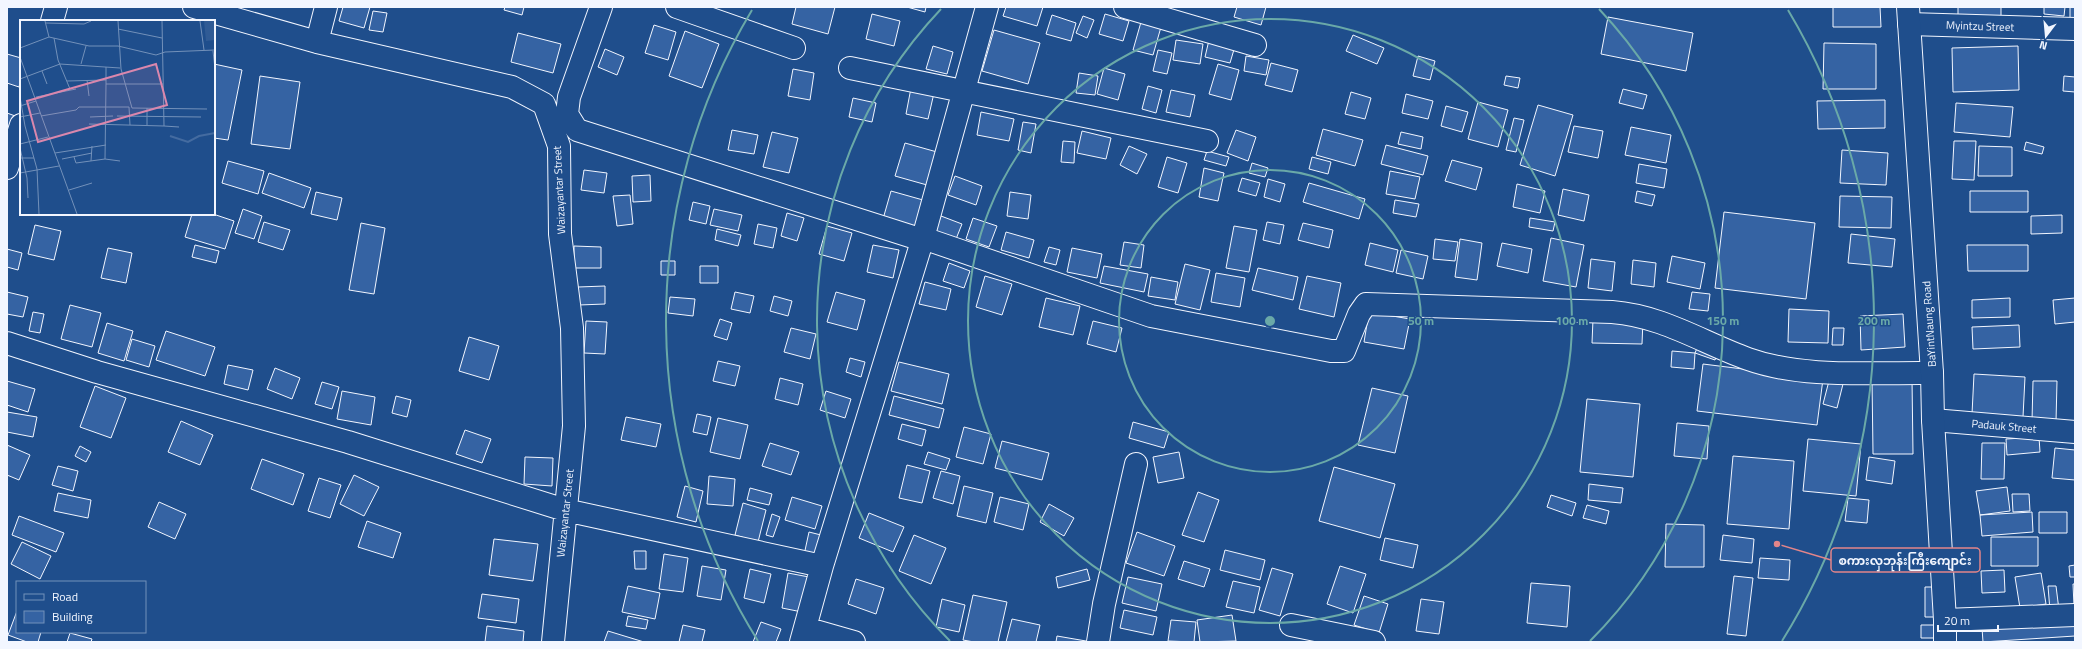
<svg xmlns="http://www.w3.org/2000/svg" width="2082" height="649" viewBox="0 0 2082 649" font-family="'Titillium Web','Noto Sans Myanmar',sans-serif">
<rect width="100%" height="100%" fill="#1f4e8c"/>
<path fill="#3563a3" stroke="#f2f6ff" d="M343,7H370L364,28L339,21Z
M505,7H524L522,15L504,10Z
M796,7H835L828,34L792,24Z
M907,7H926L925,12Z
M1006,7H1043L1037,26L1003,16Z
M1237,7H1266L1261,25L1234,17Z
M1833,7H1880L1881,27H1833Z
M1958,7H2001V19L1958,18Z
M2044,7H2065L2064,16L2044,14Z
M2070,7H2075V19H2070Z
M373,11L387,13L383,32L369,30Z
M872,14L900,21L894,46L866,39Z
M1105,14L1129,21L1123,41L1099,34Z
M1052,15L1076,23L1071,41L1046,34Z
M1083,16L1094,20L1087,38L1076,33Z
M1608,17L1693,33L1686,71L1601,54Z
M1141,22L1161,27L1153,55L1133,50Z
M654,25L676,32L668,60L645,53Z
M994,30L1040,43L1028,84L982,71Z
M685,31L719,44L702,88L669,76Z
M518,33L561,44L553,73L511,62Z
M1353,35L1384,48L1377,64L1346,51Z
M1176,40L1203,44L1200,64L1173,60Z
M1209,40L1235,46L1230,63L1205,57Z
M1824,43L1876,44V89H1823Z
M933,46L953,52L947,74L926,69Z
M2018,46L2019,90L1953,92L1952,48Z
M605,49L624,57L617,75L598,67Z
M1158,50L1172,53L1167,74L1153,71Z
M7,54L21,58V79L19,87L7,83Z
M1246,56L1269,60L1266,75L1244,71Z
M1418,56L1435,61L1430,80L1413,76Z
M1271,63L1298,70L1292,92L1265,85Z
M214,64L242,70L228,140L214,138Z
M1218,64L1239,70L1231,100L1209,94Z
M1104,68L1125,74L1118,100L1097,94Z
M793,69L814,73L810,100L788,96Z
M1079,73L1098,76L1095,95L1076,93Z
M260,76L300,82L290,149L251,144Z
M1506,76L1520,78L1518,88L1504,85Z
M2064,76L2075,77V92L2063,91Z
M1148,86L1162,90L1156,113L1142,109Z
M911,88L934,93L928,119L906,114Z
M1623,89L1647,95L1643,109L1619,103Z
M1171,90L1195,95L1190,117L1166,112Z
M1351,92L1371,98L1365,119L1345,114Z
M1406,94L1433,101L1428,119L1402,113Z
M853,98L876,103L872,122L849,117Z
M1885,100V128L1818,129L1817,101Z
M1478,102L1508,110L1498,147L1468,139Z
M1956,103L2013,107L2010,137L1954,132Z
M1538,105L1573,115L1555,176L1520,165Z
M1446,106L1468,112L1462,132L1441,126Z
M981,112L1014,119L1009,141L977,135Z
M7,113L18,117L7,150Z
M1514,118L1524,120L1516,152L1506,150Z
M1023,122L1036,124L1031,153L1018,150Z
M1574,126L1603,131L1598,158L1568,152Z
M1631,127L1671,135L1666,163L1625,155Z
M1323,129L1363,140L1355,166L1316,155Z
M732,130L758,135L754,154L728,150Z
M1236,130L1256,137L1248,161L1227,153Z
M1082,131L1111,138L1106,159L1077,153Z
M772,132L798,138L789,173L763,167Z
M1401,132L1423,137L1421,149L1398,144Z
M1063,141L1075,142L1074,163L1061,162Z
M1954,141H1976L1974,180L1952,179Z
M2026,142L2044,147L2042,154L2024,150Z
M905,143L937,152L927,185L895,176Z
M1386,145L1428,156L1423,175L1381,164Z
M1129,146L1147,154L1137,174L1120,165Z
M1979,146L2012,147V176H1978Z
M1842,150L1888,153L1886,185L1840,183Z
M1207,151L1229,157L1226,166L1204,160Z
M1167,157L1187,163L1178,193L1158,187Z
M1312,157L1331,162L1328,174L1309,169Z
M1452,160L1482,168L1476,190L1445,181Z
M228,161L264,171L258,194L222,183Z
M1252,163L1268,168L1265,177L1249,173Z
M1639,164L1667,169L1664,188L1636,183Z
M1204,168L1224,173L1218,201L1199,197Z
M584,170L607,173L604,193L581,190Z
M1390,171L1420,177L1415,199L1386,194Z
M269,173L311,188L304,208L262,193Z
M650,175L651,201L633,202L632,176Z
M955,176L982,186L976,205L948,195Z
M1242,178L1260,183L1256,196L1238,191Z
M1268,179L1285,184L1280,202L1264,197Z
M1309,183L1365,199L1359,219L1303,202Z
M1517,184L1545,191L1540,213L1513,207Z
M1563,189L1589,195L1584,221L1558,215Z
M891,191L923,200L916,228L883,219Z
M1637,191L1655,195L1652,206L1635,202Z
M1970,191H2028V212H1970Z
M316,192L342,198L337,220L311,214Z
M1010,192L1031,195L1028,219L1007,216Z
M630,195L633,224L617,226L613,196Z
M1840,196L1892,197L1891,228L1839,227Z
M1395,200L1419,204L1416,217L1393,213Z
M693,202L710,206L706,224L689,220Z
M243,209L262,216L254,239L235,233Z
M714,209L742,215L738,231L710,225Z
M1724,212L1815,223L1806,299L1715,288Z
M787,213L804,218L797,241L781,236Z
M192,214H213L234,221L225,249L185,237Z
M2062,215V233L2031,234V216Z
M941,216L962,224L956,239L935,232Z
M973,218L997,226L989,247L966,239Z
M1530,218L1555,222L1553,231L1529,227Z
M264,222L290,230L283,250L258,242Z
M1267,222L1284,225L1280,244L1263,240Z
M361,223L385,228L374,294L349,290Z
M1303,223L1333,230L1329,248L1298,240Z
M758,224L777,228L773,248L754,244Z
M35,225L61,231L54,260L28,254Z
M827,226L852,233L844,261L819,254Z
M1234,226L1257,230L1249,272L1226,268Z
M717,229L741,235L738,246L715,240Z
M1006,232L1034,240L1029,258L1001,250Z
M1851,234L1895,239L1892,267L1848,263Z
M1551,238L1584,245L1576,287L1543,281Z
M1435,239L1458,242L1455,261L1433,259Z
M1460,239L1482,243L1477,280L1455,277Z
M1124,242L1144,245L1141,268L1120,265Z
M1370,243L1398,250L1393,272L1365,265Z
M1502,243L1532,249L1528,273L1497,266Z
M195,245L219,251L216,263L192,257Z
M873,245L899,250L893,278L867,272Z
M1967,245H2028V271H1968Z
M574,246L601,247V268H574Z
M1049,247L1060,250L1056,265L1044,262Z
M108,248L132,253L126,283L101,278Z
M1072,248L1102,254L1097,278L1067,272Z
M7,249L22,253L18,270L7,267Z
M1401,250L1428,256L1423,279L1396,273Z
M1672,256L1705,263L1700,289L1667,282Z
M1591,259L1615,262L1612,291L1588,288Z
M1633,260L1656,263L1654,287L1631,284Z
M661,261H675V275H661Z
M949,263L970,271L964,288L943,281Z
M1185,264L1210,270L1200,310L1175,304Z
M700,266H718V283H700Z
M1104,266L1148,274L1144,292L1100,283Z
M1258,268L1298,277L1293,300L1252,290Z
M1216,273L1245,278L1240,307L1211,302Z
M985,276L1012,284L1002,315L976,307Z
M1307,276L1341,283L1334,317L1299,309Z
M1151,277L1178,282L1175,300L1148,296Z
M925,282L951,289L946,310L919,304Z
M605,286V304L579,305L578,287Z
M7,292L28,297L23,317L7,314Z
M735,292L754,296L750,313L731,309Z
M836,292L865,300L857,330L827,322Z
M1692,292L1710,294L1708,311L1689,309Z
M774,296L792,301L788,316L770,311Z
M670,297L695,299L693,316L668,313Z
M1046,298L1080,306L1073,335L1039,327Z
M2010,298V317L1972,318V300Z
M2075,298V322L2055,324L2053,300Z
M70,305L101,313L92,347L61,339Z
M1789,309L1829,311L1828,343L1788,342Z
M33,312L44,314L40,333L29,331Z
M1369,312L1410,319L1404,349L1364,342Z
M1903,314L1905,347L1861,350L1860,316Z
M720,319L732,323L727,340L714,336Z
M1593,319L1643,320L1642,344L1592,343Z
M586,321L607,322L605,354L584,353Z
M1093,321L1122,328L1116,352L1087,344Z
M107,323L133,331L124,361L98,353Z
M2019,325L2020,347L1973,349L1972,327Z
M791,328L816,334L810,359L784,352Z
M1833,328H1844L1843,345H1832Z
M166,331L215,347L205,376L156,360Z
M469,337L499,346L489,380L459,371Z
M132,339L155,346L149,367L126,360Z
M1700,341L1719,348L1715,360L1695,353Z
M1672,351L1695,353L1694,369L1671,367Z
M850,358L865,362L861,377L846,372Z
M718,361L740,366L735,386L713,381Z
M899,362L949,374L942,404L891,391Z
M1703,364L1823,379L1817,425L1697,411Z
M228,365L253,370L248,390L224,384Z
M275,368L300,378L292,399L267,389Z
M1974,374L2025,377L2023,417L1972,414Z
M1830,377L1844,380L1837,408L1823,404Z
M780,378L803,384L798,405L775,399Z
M1872,379H1912L1913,454H1873Z
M7,381L35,389L28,412L7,405Z
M2033,381H2057L2056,422L2032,421Z
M322,382L339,387L332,409L315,404Z
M95,386L126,398L111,438L80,427Z
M1372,388L1408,396L1395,453L1358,445Z
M342,391L375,397L371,425L337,419Z
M826,391L851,399L845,418L820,410Z
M396,396L411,400L407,417L392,413Z
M894,396L944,409L939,428L889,415Z
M1587,399L1640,404L1633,477L1580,472Z
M7,412L37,417L33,437L7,432Z
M697,414L711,417L707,435L693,432Z
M626,417L661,424L656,447L621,440Z
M718,418L748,425L740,459L710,452Z
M181,421L213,435L200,465L168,452Z
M1133,422L1169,432L1164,448L1129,438Z
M1677,423L1709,426L1707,459L1674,456Z
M902,424L926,430L922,446L898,439Z
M964,427L991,434L983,464L956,457Z
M465,430L491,439L482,463L456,454Z
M2039,437L2040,452L2007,455L2006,439Z
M1808,439L1861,444L1856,496L1803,491Z
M1002,441L1049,453L1042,480L995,468Z
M770,443L799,452L791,475L762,466Z
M1982,443H2005L2004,479H1981Z
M7,445L30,455L19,480L7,475Z
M80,446L91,452L86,462L75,456Z
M2055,448L2075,450V480L2052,478Z
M928,452L950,459L946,470L924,464Z
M1179,452L1184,478L1158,483L1153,457Z
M1733,456L1794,461L1789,529L1727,524Z
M525,457L553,458L552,486L524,484Z
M1869,457L1895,461L1892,484L1866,480Z
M262,459L304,474L293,505L251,489Z
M907,465L930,471L922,503L899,498Z
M58,466L78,471L73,491L52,485Z
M1334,467L1395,484L1380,538L1319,521Z
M941,471L960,476L953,504L933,498Z
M354,475L379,487L364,516L340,504Z
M709,476L735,479L733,506L707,504Z
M319,478L341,485L330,518L308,511Z
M1589,484L1623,488L1621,503L1588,500Z
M685,486L703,491L696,522L677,517Z
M964,486L993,493L986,523L957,516Z
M2007,487L2010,511L1980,515L1976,491Z
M750,488L772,494L769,505L747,500Z
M1198,492L1219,500L1204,542L1182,535Z
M58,493L91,500L88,518L54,511Z
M2012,494H2029L2030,511L2013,512Z
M1551,495L1576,503L1572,516L1547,507Z
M792,497L822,506L815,529L785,520Z
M1000,497L1029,504L1023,530L994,522Z
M1848,498L1869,500L1867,523L1845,521Z
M159,502L186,514L175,539L148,527Z
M743,503L766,510L758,542L735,535Z
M1049,504L1074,518L1064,536L1040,522Z
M1587,505L1609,511L1606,524L1583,518Z
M2032,512L2033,532L1982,536L1980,515Z
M2039,512H2067V533H2039Z
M869,513L904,527L893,552L859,538Z
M772,514L780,517L773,537L766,535Z
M19,516L64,533L56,552L12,535Z
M367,521L401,533L393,558L358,547Z
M1666,524L1704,525V567H1665Z
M809,532L825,536L820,558L804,555Z
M1137,532L1175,546L1164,576L1126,563Z
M914,535L946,548L931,584L899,571Z
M1723,535L1754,539L1752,563L1720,560Z
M1991,537H2038V566H1991Z
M1385,538L1418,545L1413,568L1380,560Z
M494,539L538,544L533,581L489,575Z
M22,542L51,556L40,579L11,564Z
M1225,550L1265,560L1260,580L1220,570Z
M634,551H646V569H635Z
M664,554L688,558L683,592L659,589Z
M1760,558L1790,560L1789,580L1758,578Z
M1184,561L1210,569L1204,587L1178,579Z
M2075,565V577H2070L2069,566Z
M702,566L726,570L721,600L697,596Z
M1340,566L1366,574L1353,613L1327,604Z
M1272,568L1293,574L1280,616L1259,610Z
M750,569L771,574L764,603L744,598Z
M1087,569L1090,580L1058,588L1056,577Z
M2004,570L2005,592L1982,593L1981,571Z
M788,573L809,577L802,612L782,608Z
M2041,573L2046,604L2020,608L2015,577Z
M1734,576L1753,578L1746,636L1727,634Z
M1128,577L1162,584L1156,611L1122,603Z
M856,579L884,588L876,614L848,604Z
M1233,581L1260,587L1254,613L1226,607Z
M1531,583L1570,586L1567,627L1527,623Z
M2073,584H2075V606H2074Z
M628,586L660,593L655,619L622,612Z
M2048,586H2056L2059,610L2050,611Z
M1925,587H1940V617H1925Z
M482,594L519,599L516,623L478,618Z
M973,595L1007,602L998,642H974L963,640Z
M1364,596L1388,604L1379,633L1354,625Z
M942,599L965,605L959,632L936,627Z
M1421,599L1444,602L1439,634L1416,631Z
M1124,610L1157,617L1153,635L1120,628Z
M17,611V632H41L38,642H27L8,635Z
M1232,615L1236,641L1200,642L1197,620Z
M628,616L648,620L646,629L626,626Z
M1012,619L1040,625L1036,642H1006Z
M1171,620L1196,622L1194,642L1168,641Z
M761,622L781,629L776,642H753Z
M2075,622V636L1983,642L1982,628Z
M683,625L705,630L702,642H679Z
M1921,625H1939L1938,638H1921Z
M487,626L524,631L523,642H485Z
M608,631L644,642H604Z
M70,633L92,639L91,642H67Z
M1057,636L1086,641V642H1056Z"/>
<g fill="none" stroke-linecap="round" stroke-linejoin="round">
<g stroke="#f2f6ff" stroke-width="24">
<path id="minor" d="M194,7L317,42L512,87L544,104L559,146L560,234L572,328L574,426L553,642
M601,7L569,97L567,114L577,130L913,237L923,238L1151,316L1331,351H1344L1359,314L1366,304L1612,312C1663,316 1701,342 1748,359C1804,379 1873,372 1932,373
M677,7L794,48
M1125,7L1255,45
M52,21L56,7
M1909,24L2075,29
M317,42L326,7
M850,68L1207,141
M7,168L21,125
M7,343L97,372L348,442L565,510L822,566L801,642
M1933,420L2075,432
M822,566L923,238L987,7
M1945,620L2075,615
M1291,625L1374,642
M805,628L854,642
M1098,642L1104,604L1136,464"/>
</g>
<g stroke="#f2f6ff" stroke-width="24">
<path id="highway" d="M1908,7L1932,373L1933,420L1945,620V642"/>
</g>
<use href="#minor" stroke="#1f4e8c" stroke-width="22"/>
<use href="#highway" stroke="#1f4e8c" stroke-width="22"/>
</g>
<g fill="none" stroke="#6aa9a8" stroke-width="2">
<circle cx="1270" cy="321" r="151"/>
<circle cx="1270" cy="321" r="302"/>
<path d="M950 641A453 453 0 0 1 941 9M1599 9A453 453 0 0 1 1590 641"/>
<path d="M758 641A604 604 0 0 1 752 10M1788 10A604 604 0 0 1 1782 641"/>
</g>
<g text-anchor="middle" stroke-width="3" stroke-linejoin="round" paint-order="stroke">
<g font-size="11" fill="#f2f6ff" stroke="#1f4e8c">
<text transform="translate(1980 26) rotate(2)" y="4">Myintzu Street</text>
<text transform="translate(559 190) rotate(-93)" y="4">Waizayantar Street</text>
<text transform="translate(1929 324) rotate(-94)" y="4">BaYintNaung Road</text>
<text transform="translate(2004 426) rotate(5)" y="4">Padauk Street</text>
<text transform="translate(565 513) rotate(-84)" y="4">Waizayantar Street</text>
</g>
</g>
<g transform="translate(20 20)">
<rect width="195" height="195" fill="#1f4e8c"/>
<path d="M184,1H195V20L186,21Z" fill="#305b95"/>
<path fill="none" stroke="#446ba0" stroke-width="2" d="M150,116L168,122L179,116L195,113"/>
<path fill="none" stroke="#7391ba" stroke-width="1" d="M25,1L29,17M98,1L101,49L112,88L187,89M142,1L144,106L159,107M180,1L184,30M26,3L64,4L71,1M98,9L142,18M34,18L38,40L50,69M0,28L29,17L69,26H98L136,35L145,32L195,30M193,31L195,49M0,37L57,194M61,44L66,26M86,47V64H143M22,51L27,64M0,59L40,44L100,48M67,60L69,76M47,61L86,60M0,77L5,106L17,149L19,194M16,77L56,69M0,86L16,81M127,88V105M21,96L56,90L59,87H109L110,105M97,96L181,97M0,97L20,93M70,97L93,96M69,104L144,106M0,124L28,117M0,128L7,158L8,178M35,133L86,125M54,137L56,143L85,139L100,141M0,138H14M42,139L72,133M85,139L86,64M71,141L72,126M0,153L39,146M49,170L72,163"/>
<path fill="#da87ad" fill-opacity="0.15" stroke="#da87ad" stroke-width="2" d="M136,44L147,85L18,122L7,81Z"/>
<rect width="195" height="195" fill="none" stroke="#f2f6ff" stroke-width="2"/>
</g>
<circle cx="1270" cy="321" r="6" fill="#6aa9a8" stroke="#1f4e8c" stroke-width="2"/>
<g font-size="12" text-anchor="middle" font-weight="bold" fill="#6aa9a8" stroke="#1f4e8c" stroke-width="3" stroke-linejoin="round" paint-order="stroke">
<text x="1421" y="325">50 m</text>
<text x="1572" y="325">100 m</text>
<text x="1723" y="325">150 m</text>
<text x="1874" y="325">200 m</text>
</g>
<path fill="none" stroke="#e38589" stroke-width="1.5" d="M1777 544L1831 560"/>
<circle fill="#e38589" stroke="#1f4e8c" stroke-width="1.5" cx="1777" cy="544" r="4"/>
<rect fill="#1f4e8c" stroke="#e38589" stroke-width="1.5" x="1831" y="548" width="149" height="24" rx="4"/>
<g font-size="12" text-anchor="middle" font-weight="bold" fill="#f2f6ff">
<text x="1905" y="565">စကားလှဘုန်းကြီးကျောင်း</text>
</g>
<rect width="2082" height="649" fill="none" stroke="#f2f6ff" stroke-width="16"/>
<rect x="16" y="581" width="130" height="52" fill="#1f4e8c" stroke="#7391ba"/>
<rect x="24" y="594" width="20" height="6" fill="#1f4e8c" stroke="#7391ba"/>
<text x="52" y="601" font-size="12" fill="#f2f6ff">Road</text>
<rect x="24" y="611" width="20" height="12" fill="#3563a3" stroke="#7391ba"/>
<text x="52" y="621" font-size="12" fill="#f2f6ff">Building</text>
<g transform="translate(2046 36) rotate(196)" stroke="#1f4e8c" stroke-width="3" paint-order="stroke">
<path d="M0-3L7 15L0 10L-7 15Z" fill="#f2f6ff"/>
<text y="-6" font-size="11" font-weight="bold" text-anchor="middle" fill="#f2f6ff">N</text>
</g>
<path d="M1938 625v6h60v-6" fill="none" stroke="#f2f6ff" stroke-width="2"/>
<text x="1944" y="625" font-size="12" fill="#f2f6ff" stroke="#1f4e8c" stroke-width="3" paint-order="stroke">20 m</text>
</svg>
